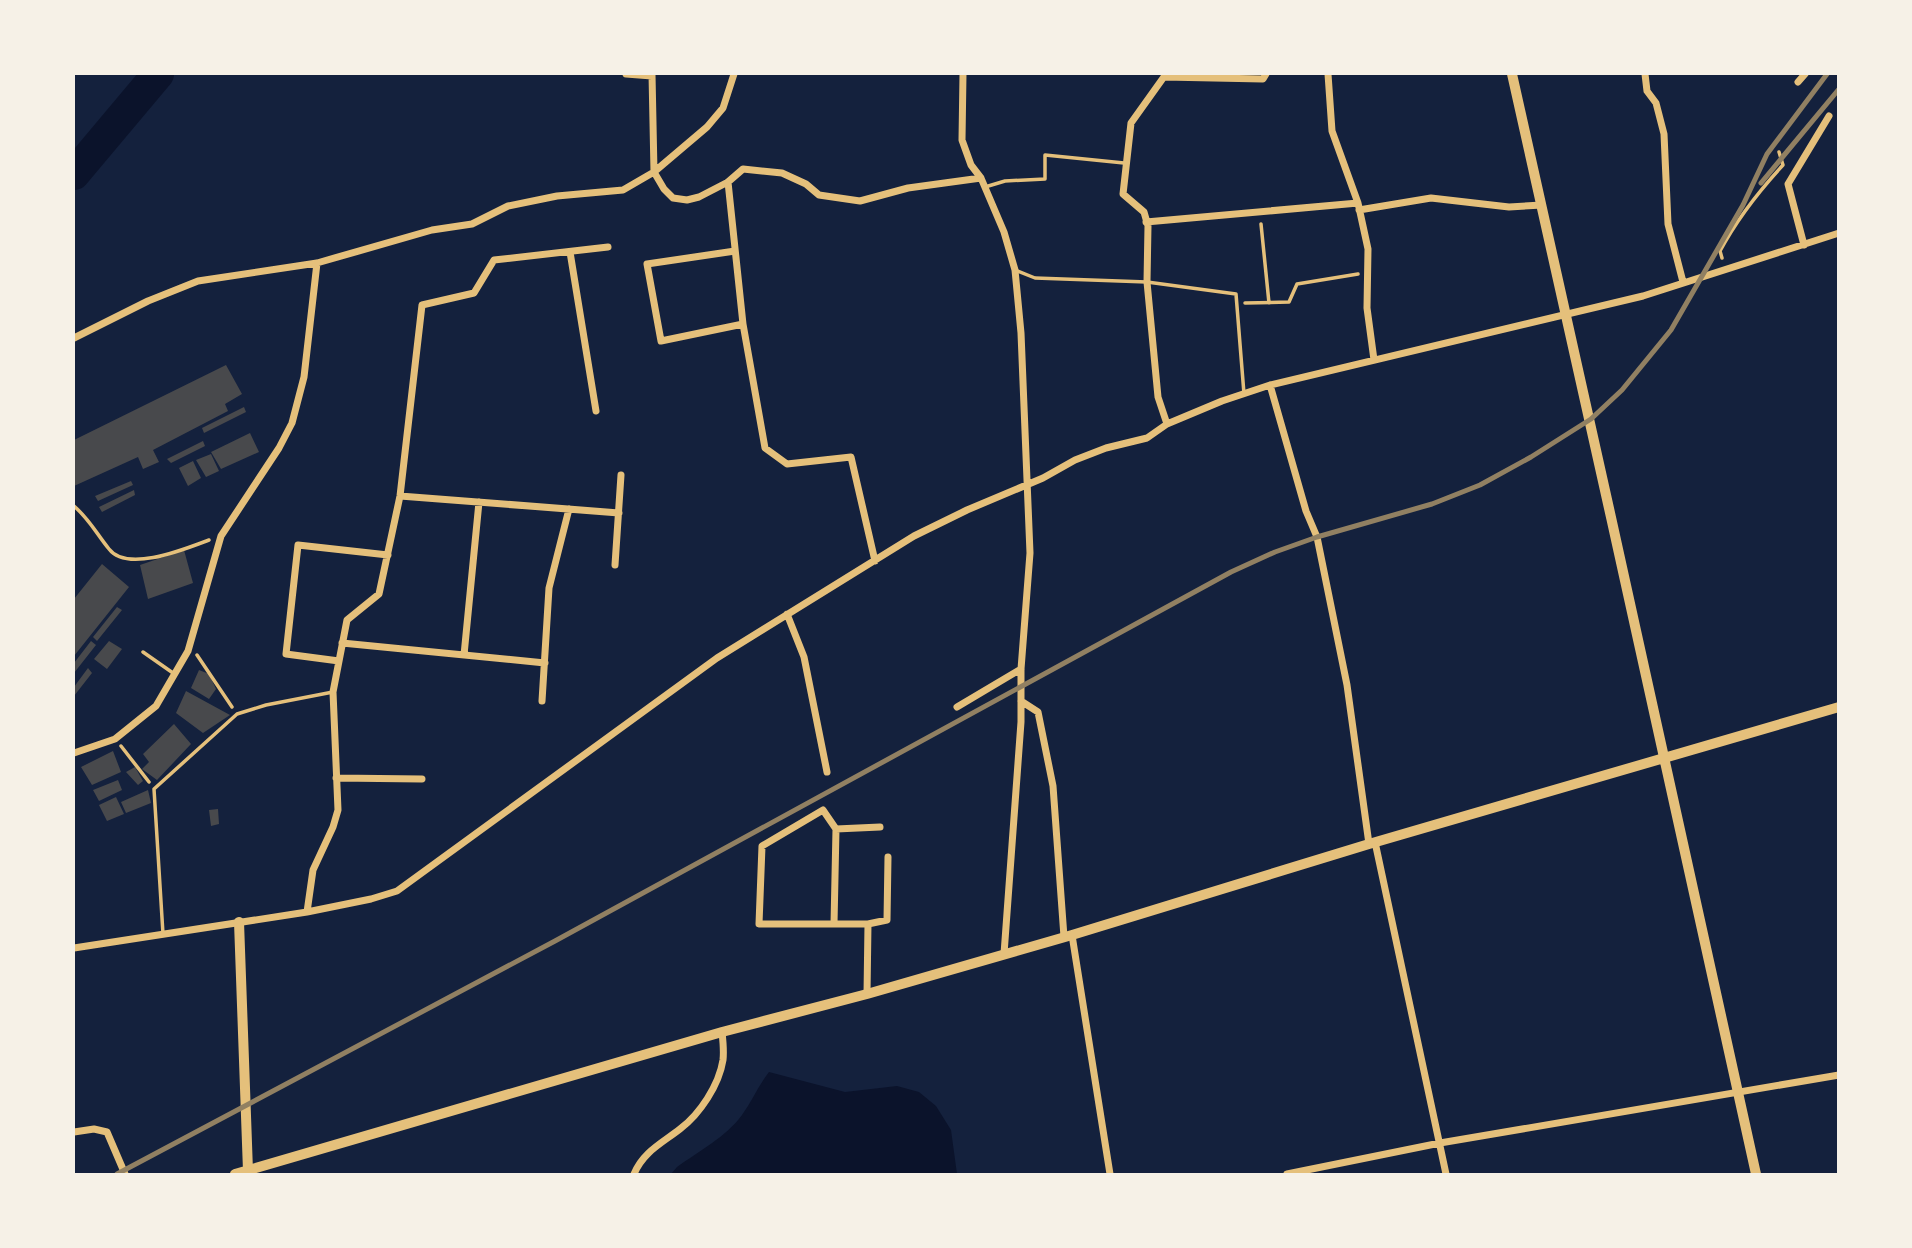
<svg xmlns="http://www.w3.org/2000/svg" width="1912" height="1248" viewBox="0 0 1912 1248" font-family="'Public Sans',sans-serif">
<rect width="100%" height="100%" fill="#14213d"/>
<path fill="#0b132b" d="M769,1072L845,1092L897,1086L919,1092L936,1106L951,1130L957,1174H671L677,1167C699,1151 726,1137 742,1115C752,1101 758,1086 769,1072Z"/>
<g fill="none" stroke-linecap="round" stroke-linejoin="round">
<path stroke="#0b132b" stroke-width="32" d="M74,174L158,74"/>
</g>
<path fill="#48494c" d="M226,365L242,394L225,404L228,411L153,450L159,462L143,469L138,457L74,486V440Z
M244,407L246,412L204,433L202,428Z
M250,433L259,452L221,469L211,452Z
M203,441L205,446L171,463L167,459Z
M211,454L219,471L206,477L196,460Z
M193,461L201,478L188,486L179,468Z
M131,481L133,485L98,501L95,496Z
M134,490L135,495L102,512L99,507Z
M184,550L193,583L148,599L140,565Z
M102,564L129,587L74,656V599Z
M117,607L122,610L97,641L93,637Z
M91,641L96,645L74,673V663Z
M109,641L122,649L107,669L94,659Z
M88,668L92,673L74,696V687Z
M199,670L209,674L216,689L209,699L191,688Z
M186,691L230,715L203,733L176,713Z
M174,724L191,744L157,780L142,769L149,762L143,754Z
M113,751L121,772L92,785L81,767Z
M135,767L143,781L138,785L126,772Z
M118,780L122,790L99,801L93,790Z
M148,790L151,803L126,813L121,802Z
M116,797L124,814L107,821L99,805Z
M218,809L219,824L211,826L209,810Z"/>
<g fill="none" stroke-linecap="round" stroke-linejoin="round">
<path stroke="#e5c07b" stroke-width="3.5" d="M1261,224L1269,303
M1722,258L1720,251C1737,219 1759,191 1783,165L1779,152
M1245,303L1289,302L1297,284L1358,274
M74,506C90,520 96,533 109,549C127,573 185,549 209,540
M197,655L232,707
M121,746L149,782"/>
<path stroke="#e5c07b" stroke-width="3.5" d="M985,187L1005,181L1045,179V155L1124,163
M1015,270L1035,278L1147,282L1236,294L1244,394
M143,652L173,673
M163,934L154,789L237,714L266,705L333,692"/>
<path stroke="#e5c07b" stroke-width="7" d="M626,74L652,76
M652,74L654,172L664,189L673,198L687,200L699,197L728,182L743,169L782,173L806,184L819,195L860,201L908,188L981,178
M963,74L962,140L971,165L981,178L1004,232L1015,270L1021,333L1030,553L1021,669V722L1004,954
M1166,74L1131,123L1123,194L1144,212L1148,226L1147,282L1158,397L1167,424
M1328,74L1332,131L1358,203L1368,249L1367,308L1374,360
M1645,74L1647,91L1656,103L1664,134L1668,224L1683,282
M1164,77L1263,79L1266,74
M1798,82L1805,74
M728,182L743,324L765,448L787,464L851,457L875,561
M1359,210L1431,198L1509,207L1542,205
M1146,222L1358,203
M1804,245L1788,184L1829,116
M735,251L647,264L661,341L743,324
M570,252L596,411
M74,338L148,301L198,281L317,263L432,230L472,224L508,206L557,196L623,190L654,172L707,127L723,108L734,74
M1270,385L1306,511L1317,537L1347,685L1369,844
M400,496L619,513
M615,565L621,475
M787,614L804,657L827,772
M342,643L545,663
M464,655L479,502
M339,661L286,654L298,545L388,555
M542,701L549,588L569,509
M1021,701L1038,712L1053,786L1064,937
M957,707L1021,669
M74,753L115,739L156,706L188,651L221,536L279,448L292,423L304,377L317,263
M336,778L422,779
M836,829L880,827
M1375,842L1446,1174
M307,912L313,870L333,827L338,810L333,692L347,620L379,594L400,496L422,305L474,293L494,260L608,247
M834,924L836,829L823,810L762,846L759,924H868L887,920L888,857
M1072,935L1110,1174
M74,948L307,912L371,899L397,891L717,658L914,536L967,510L1043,478L1075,460L1106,448L1147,438L1167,424L1222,401L1270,385L1643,296L1839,233
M867,994L868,924
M74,1132L94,1129L107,1132L125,1174
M634,1174C643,1152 662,1143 680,1129C700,1114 719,1085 723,1060C724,1051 723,1041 722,1032
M1287,1174L1440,1143L1839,1075"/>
<path stroke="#e5c07b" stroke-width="10" d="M1512,74C1596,440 1673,808 1756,1174
M239,922L248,1171
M235,1174L722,1032L867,994L1072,935L1369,844L1839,707"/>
<path stroke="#918062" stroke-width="5" d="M1761,183L1839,89
M117,1174L555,941L1231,572L1275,552L1317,537L1432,504L1480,485L1531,457L1591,419L1622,390L1671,330L1743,205L1767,154L1827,74"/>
</g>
<rect width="1912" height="1248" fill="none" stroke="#f6f1e7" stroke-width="150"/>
</svg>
